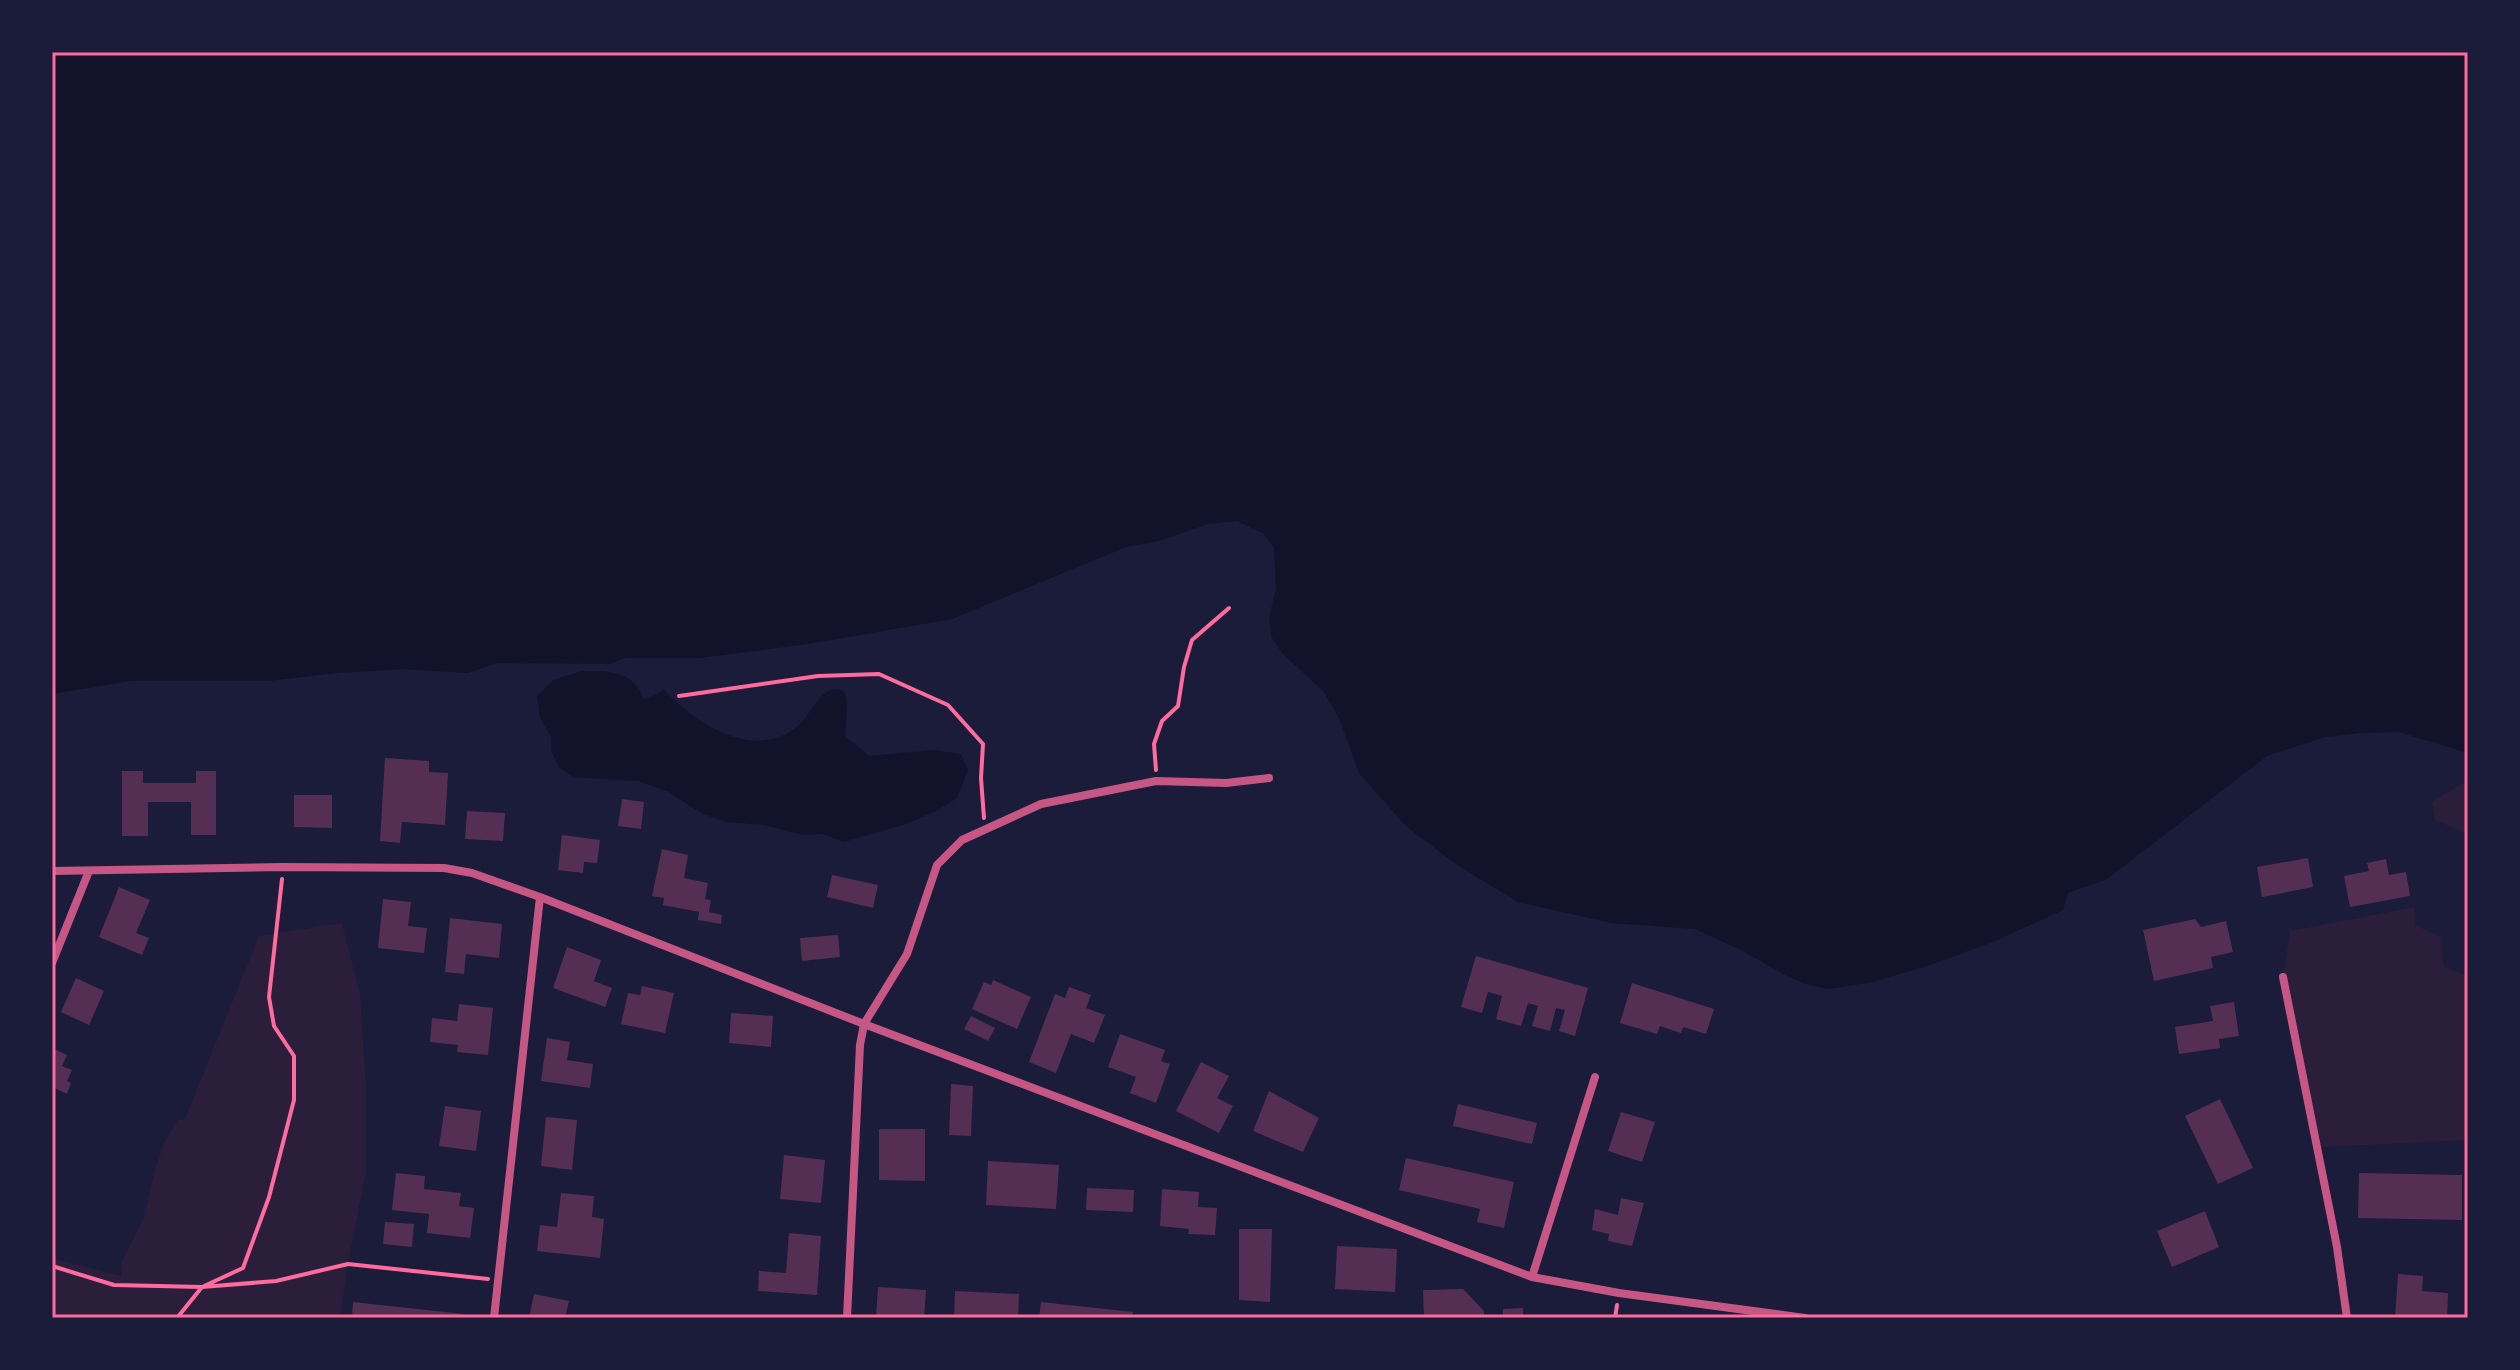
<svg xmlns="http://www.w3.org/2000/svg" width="2520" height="1370" viewBox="0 0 2520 1370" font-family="'DejaVu Sans',sans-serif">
<rect width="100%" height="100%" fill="#1b1b3a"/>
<path fill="#2a1e3b" d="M2468,780V834L2435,820L2432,802Z
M2415,907V925L2440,937L2444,967L2468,976V1140L2322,1147L2283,977L2290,931Z
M342,923L360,994L366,1086V1172L348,1264L340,1318H52V1258L121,1276L122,1261L144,1218L154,1173L164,1142L178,1120L185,1119L259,936Z"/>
<path fill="#12122b" d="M52,52H2468V753L2399,732L2361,733L2325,737L2267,756L2107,879L2068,893L2063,910L1995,941L1930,965L1873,982L1828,989L1806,984L1785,975L1741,950L1695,929L1611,923L1518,902L1457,865L1406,826L1359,773L1340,720L1324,692L1282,653L1272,638L1269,618L1276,588L1274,548L1264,534L1237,521L1208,524L1159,541L1126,547L952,619L808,644L700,658H625L611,664L497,663L468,673L403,669L337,673L268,681H131L52,694Z
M582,671C606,671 634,670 643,698L648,699L664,690C696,724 757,764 800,724C811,715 821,684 841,690C851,693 845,725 845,736L869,756L934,750L961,754L968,770L957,798L938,810L906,824L844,842L823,834L803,835L764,825L727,822L703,814L667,791L638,781L574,777L559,768L551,750V737L540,718L537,696L553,680Z"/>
<path fill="#542f53" d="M385,758L429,761V772L448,773L445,825L402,822L400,843L380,841Z
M122,771H143V783H196V771H216V835H191V802H148V836H122Z
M294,795H332V828L294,827Z
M622,799L644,802L641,829L618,826Z
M467,811L505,813L503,841L465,839Z
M562,835L600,840L597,863L584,862L583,873L558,870Z
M662,849L688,855L684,878L708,883L705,899L711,900L709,912L722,915L721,924L698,920L699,912L663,905L664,898L652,896Z
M2308,858L2313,887L2262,897L2257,867Z
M2386,859L2389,875L2406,872L2410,896L2350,907L2344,876L2369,871L2367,863Z
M832,875L878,885L873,908L827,897Z
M119,887L150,900L136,933L149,938L142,955L99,937Z
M383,899L411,902L408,926L427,928L424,953L378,948Z
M450,918L502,924L499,958L466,954L464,974L445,972Z
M2195,919L2201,927L2226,921L2233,952L2211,957L2213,968L2154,981L2143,930Z
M838,935L840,957L802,961L800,938Z
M567,947L601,960L594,981L612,988L605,1007L553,988Z
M1476,956L1588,988L1575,1036L1559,1031L1565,1010L1556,1008L1550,1031L1532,1026L1538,1006L1528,1003L1521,1026L1496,1019L1502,996L1488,992L1482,1013L1461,1007Z
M76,978L104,991L89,1025L61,1012Z
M993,980L1031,997L1017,1029L972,1009L984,982L991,985Z
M1632,983L1714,1009L1706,1034L1683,1027L1681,1033L1660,1026L1657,1034L1620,1023Z
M642,986L674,993L665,1033L621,1024L628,993L640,995Z
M1069,987L1091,995L1086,1008L1105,1015L1094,1043L1071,1034L1056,1073L1029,1062L1055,994L1065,998Z
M2234,1002L2239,1036L2219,1039L2220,1048L2179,1054L2175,1027L2213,1021L2210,1006Z
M459,1004L493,1008L488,1055L457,1052L458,1045L430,1042L432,1018L457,1021Z
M731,1013L773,1016L771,1047L729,1043Z
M971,1016L995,1028L988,1041L964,1029Z
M1120,1034L1165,1050L1161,1061L1170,1064L1156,1103L1130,1093L1136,1077L1108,1067Z
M547,1038L570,1042L567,1060L593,1064L590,1088L541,1081Z
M52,1048L67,1055L62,1066L72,1070L67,1081L71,1083L67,1094L52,1087Z
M1201,1062L1229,1076L1217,1098L1233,1106L1219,1133L1176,1111Z
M951,1084L973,1086L971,1136L949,1135Z
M1269,1091L1319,1118L1303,1152L1253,1131Z
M2220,1099L2253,1168L2218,1184L2185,1116Z
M1458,1104L1537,1123L1532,1144L1453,1126Z
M445,1106L481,1111L476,1151L439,1146Z
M1621,1112L1655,1122L1642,1162L1608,1151Z
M546,1117L577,1120L572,1170L541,1166Z
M879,1129H925V1181L879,1180Z
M784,1155L825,1160L821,1203L780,1199Z
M1406,1158L1514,1182L1504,1228L1477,1222L1480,1209L1399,1190Z
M988,1161L1059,1165L1056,1209L986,1205Z
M396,1173L425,1176L424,1189L461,1193L459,1206L474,1208L470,1238L427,1233L429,1214L392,1210Z
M2359,1173L2462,1175V1220L2358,1218Z
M1087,1188L1134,1190L1133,1212L1086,1210Z
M1162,1189L1199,1192L1198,1207L1217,1208L1215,1235L1188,1234L1189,1229L1160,1226Z
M561,1193L594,1196L592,1217L604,1219L600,1258L537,1251L540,1225L557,1227Z
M1621,1198L1644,1203L1632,1246L1608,1241L1609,1234L1592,1230L1595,1209L1618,1215Z
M2205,1211L2219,1247L2172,1267L2157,1231Z
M385,1222L414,1224L412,1247L383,1244Z
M1239,1229H1272L1270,1302L1239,1300Z
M789,1233L821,1236L817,1295L758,1291L759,1271L786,1273Z
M1337,1246L1397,1249L1395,1292L1335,1289Z
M2398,1274L2423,1276L2422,1291L2448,1293L2447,1318H2395Z
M878,1287L926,1290L924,1318H876Z
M1463,1289L1484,1311V1318H1424L1423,1290Z
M955,1291L1019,1294L1018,1318H954Z
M534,1294L569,1301L565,1318H529Z
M353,1302L463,1314L462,1318H352Z
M1041,1302L1133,1312L1132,1318H1039Z
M1523,1308V1318H1503V1309Z"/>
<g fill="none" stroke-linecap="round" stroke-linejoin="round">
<path stroke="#ff6b9d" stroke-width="4" d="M679,696L818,676L879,674L948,705L983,744L981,778L984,818
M1156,770L1154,744L1162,721L1178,706L1184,667L1192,640L1229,608
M52,1266L114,1285L202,1287L276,1281L348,1264L488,1279
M177,1318L202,1287L243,1268L269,1197L294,1100V1056L274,1026L269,997L282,879
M1615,1318L1617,1305"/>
<path stroke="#c65784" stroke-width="8" d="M52,871L283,867L444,868L472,873L540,897L864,1024L1532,1277L1619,1293L1805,1318
M52,963L89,871
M2283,977L2337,1247L2347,1318
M1532,1277L1595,1077
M494,1318L540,897
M847,1318L860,1045L864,1024L907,954L937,865L962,840L1041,804L1156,781L1226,783L1269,778"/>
</g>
<rect width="2520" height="1370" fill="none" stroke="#1b1b3a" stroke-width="108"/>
<rect x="54" y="54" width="2412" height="1262" fill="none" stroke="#ff6b9d" stroke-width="3"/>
</svg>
